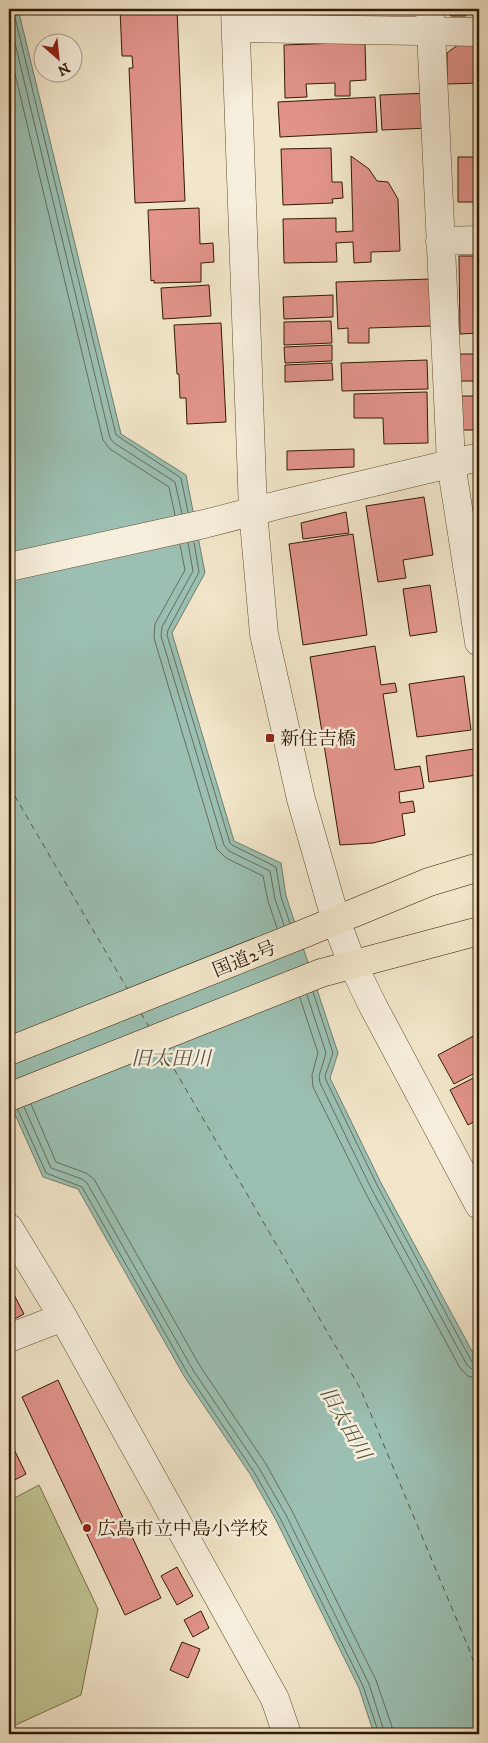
<svg xmlns="http://www.w3.org/2000/svg" width="488" height="1743" viewBox="0 0 488 1743" font-family="'IM FELL DW Pica','Noto Serif JP',serif">
<rect width="100%" height="100%" fill="#f2e6ca"/>
<filter id="stains"><feTurbulence type="fractalNoise" baseFrequency=".004" numOctaves="4"/><feColorMatrix values="0 0 0 0 .2 0 0 0 0 .09 0 0 0 0 .02 0 0 0 .5 -.17"/></filter>
<radialGradient id="worn" r=".72"><stop offset=".6" stop-color="#630" stop-opacity="0"/><stop offset="1" stop-color="#630" stop-opacity=".3"/></radialGradient>
<path fill="#c0c392" stroke="#796e4a" d="M39,1485L98,1609L81,1695L9,1728V1501Z"/>
<path fill="#9bc0b3" stroke="#717e6c" d="M9,9H18L20,17L121,434L186,475L205,573L172,633L234,841L281,863L286,896L338,1053L330,1078L381,1183L479,1364V1734H374L359,1688L276,1520L250,1474L184,1376L78,1189L43,1177L9,1101Z"/>
<g fill="none" stroke-linecap="round" stroke-linejoin="round">
<path stroke="#666d5a" stroke-width="1" d="M13,9L116,435L181,478L188,512
M9,18L110,438L114,443L175,482L182,514
M9,49L103,440L110,449L169,487L175,515
M194,542L199,572L168,630L167,635L230,843L232,845L276,867L281,897L290,923
M188,543L193,571L162,627L161,636L224,845L229,851L270,871L275,899L284,925
M180,545L185,570L155,624L154,638L217,849L226,858L263,876L268,901L277,928
M313,992L333,1053L325,1076L326,1080L377,1185L472,1362L475,1364L479,1365
M307,995L326,1053L319,1076L320,1083L371,1188L467,1365L472,1369L479,1371
M300,998L318,1053L312,1075L313,1087L365,1192L460,1368L468,1376L479,1379
M31,1104L56,1162L86,1173L94,1179L200,1366L266,1464L292,1511L376,1680L392,1727L393,1734
M24,1107L51,1168L82,1179L87,1183L193,1370L259,1468L286,1515L369,1684L385,1734
M18,1110L46,1173L82,1187L188,1374L254,1472L280,1518L363,1686L379,1734"/>
<path stroke="#57543f" stroke-width="1" stroke-dasharray="6 5" stroke-linecap="butt" d="M9,786L128,990
M141,1013L149,1027
M163,1050L360,1388L469,1649L479,1677"/>
</g>
<path fill="#e2948b" stroke="#321a01" d="M120,9H177L185,201L135,203L129,68H133L132,56H122Z
M445,9H466V16H451Z
M365,42L366,80L350,81V96H335V83L306,84L307,97L285,98L284,45Z
M459,44H478L479,83L447,84V53Z
M428,93L429,128L382,130L380,95Z
M375,97L377,132L280,137L278,102Z
M331,148L332,182H342L343,198L332,199L333,203L283,205L281,149Z
M351,156L369,169L377,181L388,182L398,199L400,251L371,252V262L354,263L353,242L336,243L337,262L284,263L283,219L336,218V232L353,231Z
M458,157H479V202H458Z
M199,208L200,244L213,243L214,262L201,263V282L154,283V280L151,281L148,210Z
M459,256H479V333L460,334Z
M431,279L433,326L369,328V343H348V328L338,329L336,282Z
M209,285L211,316L163,319L161,288Z
M333,295V317L284,319L283,297Z
M331,321L332,343L284,345V322Z
M221,323L226,422L187,424L186,398H180L179,374H177L174,325Z
M332,345V361L285,363L284,347Z
M458,354H479V381H459Z
M427,360L428,389L342,391L341,363Z
M332,363L333,380L285,382V365Z
M427,392L428,443L384,444L383,418H354V394Z
M461,396H479V430H462Z
M354,449V467L287,470V451Z
M424,497L433,555L403,560L406,578L378,582L366,506Z
M346,512L349,533L303,539L301,523Z
M353,534L367,635L303,645L289,544Z
M430,585L437,632L410,636L403,589Z
M375,646L381,685L395,683L397,692L383,694L395,770L420,766L424,788L399,792L400,803L413,801L415,812L402,814L405,835L373,843L340,845L310,657Z
M464,676L471,730L417,737L409,684Z
M474,749L477,775L429,782L426,756Z
M479,1033V1071L454,1084L438,1055Z
M479,1075V1119L468,1125L450,1090Z
M9,1285L24,1314L9,1322Z
M58,1380L161,1598L125,1615L22,1397Z
M9,1439L26,1474L9,1483Z
M177,1567L193,1596L177,1605L161,1576Z
M201,1611L209,1628L193,1637L184,1620Z
M182,1642L200,1649L188,1678L170,1670Z"/>
<g fill="none" stroke-linecap="round" stroke-linejoin="round">
<g stroke="#624d33" stroke-width="29">
<path id="minor" d="M235,9L253,511L264,634L301,799L336,921L352,963L373,1006L479,1205
M430,9L451,463L479,642
M236,28L479,32
M440,241L479,240
M9,567L204,524L282,504L479,457
M9,1228L63,1317L275,1699L287,1734
M9,1338L63,1317"/>
</g>
<g stroke="#321a01" stroke-width="29">
<path id="highway" d="M9,1051L303,934L429,882L479,867
M9,1097L321,973L479,931"/>
</g>
<use href="#minor" stroke="#f7efdd" stroke-width="28"/>
<use href="#highway" stroke="#f2e6ca" stroke-width="28"/>
</g>
<g fill="#8f2418" stroke="#f7efdd" stroke-width="2">
<rect x="265" y="733" width="10" height="10" rx="2.5"/>
<circle cx="87" cy="1528" r="5"/>
</g>
<g text-anchor="middle" stroke-width="5" stroke-linejoin="round" paint-order="stroke">
<g font-size="19" fill="#321a01" stroke="#f7efdd" text-anchor="start">
<text x="280" y="745">新住吉橋</text>
<text x="97" y="1535">広島市立中島小学校</text>
</g>
<g font-size="19" fill="#321a01" stroke="#f7efdd">
<text transform="translate(244 958) rotate(-22)" y="7">国道2号</text>
</g>
<g font-size="20" font-style="italic" fill="#57543f" stroke="#f7efdd">
<text x="171" y="1065">旧太田川</text>
<text transform="translate(346 1423) rotate(60)" y="7">旧太田川</text>
</g>
</g>
<rect width="488" height="1743" fill="none" stroke="#f2e6ca" stroke-width="30"/>
<rect x="10" y="10" width="468" height="1723" fill="none" stroke="#321a01" stroke-width="2.5"/>
<rect x="15" y="15" width="458" height="1713" fill="none" stroke="#321a01"/>
<g transform="translate(58 58) rotate(153)"><circle r="24" fill="#f7efdd" stroke="#a89a85"/>
<path d="M0-4L9 19L0 12L-9 19Z" fill="#8f2418"/>
<text y="-8" font-size="14" font-weight="bold" text-anchor="middle" fill="#321a01">N</text>
</g>
<rect width="100%" height="100%" filter="url(#stains)"/>
<rect width="100%" height="100%" fill="url(#worn)"/>
</svg>
